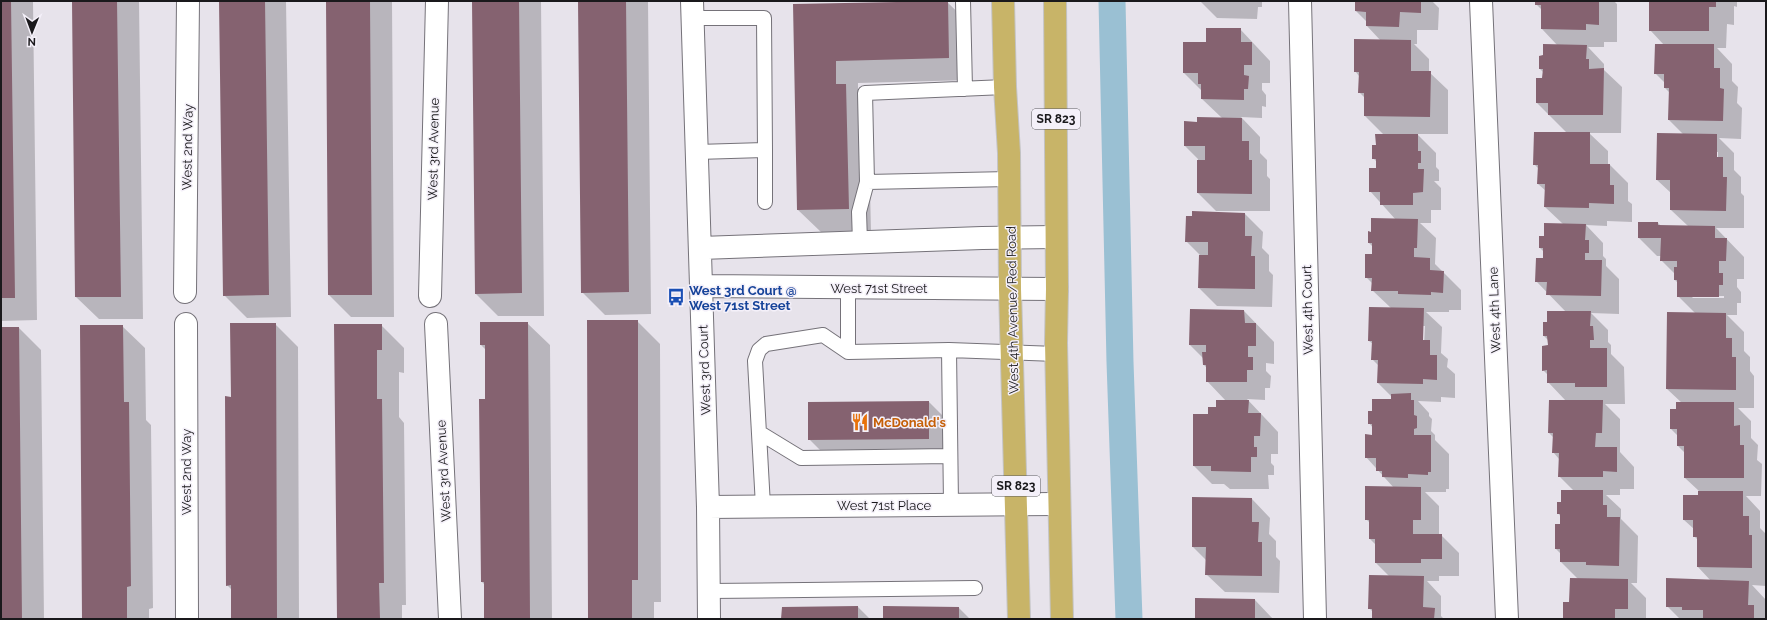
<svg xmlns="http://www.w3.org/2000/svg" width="1767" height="620" viewBox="0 0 1767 620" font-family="Raleway,sans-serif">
<rect width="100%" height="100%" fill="#e7e3eb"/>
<path fill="#0003" fill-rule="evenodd" d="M1,1H33L37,320L1,321Z
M73,1H139L143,319H99L76,297Z
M220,1H286L291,317L247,318L224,295Z
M327,1H392L394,317H351L329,295Z
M473,1H541L544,316H498L476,294Z
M579,1H648L651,314L605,315L582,292Z
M1200,1H1262V7H1258L1257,19L1217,18Z
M1356,1H1432L1439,8L1438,30H1417V44H1414L1429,59V72L1448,90V134H1417L1436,153V167L1439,170V181H1434L1441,188V210H1431V223H1420L1436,238L1435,264L1461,290V310H1449V312H1426L1442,327L1441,353L1448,359L1447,367L1455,374V398L1441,397V402L1418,401L1429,413V416L1432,419L1431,431L1435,435V440L1449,454V489H1446V492H1425L1439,506V535H1441L1459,553V576H1439V581H1427L1441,596V616L1444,619H1373V612L1369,608L1390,577L1376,563V545L1370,539V523L1366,519L1394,488L1366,457L1373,436V428L1369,423L1374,412L1392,400V397L1378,383L1379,366L1372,359L1373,344L1369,341L1391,308L1372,290L1373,284L1366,277L1373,255V247L1369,243L1372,233L1396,220L1370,191L1377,169V162L1373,158L1377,146L1384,135L1365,116V98L1359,92V76L1355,71L1381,41L1367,26V22L1356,11ZM1423,326H1425L1424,345H1422Z
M1536,1H1614L1617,4V42H1604V47H1588L1604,64V70L1622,87L1621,133H1589L1608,151V165H1610L1628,183V201L1632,204V222L1607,221V226L1586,225L1603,243V256L1606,259V266L1619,279V314L1591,313L1608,330V342L1611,345V354L1624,367L1625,404H1605L1620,419V452L1634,467V489H1620V495H1606L1621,509V519L1638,536L1637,583H1631L1646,598V619H1564L1578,579L1561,562V554L1556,549L1561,526V517L1558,513L1562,503L1574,491L1559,476V459L1553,452L1554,438L1549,433L1566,401L1548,382V375L1543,370L1549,346L1548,340L1544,336L1548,323L1566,312L1536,281L1544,259V252L1540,248L1545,237L1563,224L1545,207L1546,191L1538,184L1539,169L1534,164L1567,133L1537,103L1543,80L1544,73L1540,69L1544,56L1558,46L1542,29V10L1536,4Z
M1650,1H1737V7L1734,6V25L1727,24L1726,48H1717L1732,64V81L1738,87L1737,103L1742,108L1741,139L1719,138L1734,153V170L1741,177V193L1744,196V228H1716L1744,257V279H1737V287L1741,292V303H1737V315H1727L1744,332V351L1750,357V371L1754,376V408H1738L1751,421V438L1758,445L1757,460L1762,464L1761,496H1746L1760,511V528L1766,534V586L1752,585L1766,600V619H1680L1667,606L1711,581L1698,567V540L1694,536V529L1684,520L1699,496V491L1685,478V453L1678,446V436L1671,429L1677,410L1682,403L1667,389L1695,313L1678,296V283L1675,280V274L1661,260V256H1657L1639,238V223H1658L1661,226H1688L1671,210V193L1657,180L1684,135L1669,120L1670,93L1665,88V83L1655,73L1664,45L1650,30ZM1716,152H1718V162ZM1691,296H1724V298H1693Z
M947,2L970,24L971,80L858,83V98L868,107L871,231L821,232L798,210L794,5Z
M1240,29L1270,61V83H1262V90L1266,95V107L1262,106V118L1241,117L1260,137V153L1267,160V176L1270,179V211H1216L1198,193V159L1185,146L1198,123L1222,118L1202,99V91L1184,73L1207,43Z
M1245,214L1263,232L1262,248L1269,255V271L1273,275L1272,307L1217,306L1199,288L1200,255L1186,241Z
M1244,311L1274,342V364L1266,363V371L1271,376L1270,388H1265V400L1247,399L1278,432V454H1271V463L1274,466V475H1268L1269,489H1230L1224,484H1212L1194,466L1209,415L1226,401L1207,381V368L1204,365L1203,358L1190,345Z
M637,321L660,344L661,602H654V619H589Z
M527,323L550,345L552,619H485V585L482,582L486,350L481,345Z
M275,324L298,347L299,619H232V590L227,585L232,398Z
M335,325H381L404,348V373L399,372V417L404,423L406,605H402V619H338Z
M122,326L145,348L146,420L151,425L153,608L149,609V619H83Z
M1,328H19L41,350L44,619H1Z
M929,402L947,420V457H827L809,439Z
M1252,499L1270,518L1269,534L1276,541V557L1280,561L1279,593L1225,592L1206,574L1207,561L1193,547Z
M1255,600L1273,619H1196Z
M858,607L870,619H782Z
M959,608L970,619H884Z"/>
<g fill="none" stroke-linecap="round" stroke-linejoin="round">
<path stroke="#9ac0d3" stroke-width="27" d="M1112,1L1120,362L1129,619"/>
</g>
<path fill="#856270" d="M1,1H11L15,298H1Z
M72,1H117L121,297H75Z
M219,1H265L269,295L223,296Z
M326,1H370L372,295H328Z
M472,1H519L522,293L475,294Z
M578,1H626L629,292L581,293Z
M948,1L949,58L836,61V84H846L849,209L797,210L793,4Z
M1355,1H1421V13L1400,12L1399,27L1366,26V12L1355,11Z
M1535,1H1599V25L1586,24V30L1541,29V5H1535Z
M1649,1H1716V7H1709V31H1649Z
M1206,28H1241V42H1252V65H1244V75L1249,76L1248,89H1244V100L1201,99V84H1198V73H1183V42H1206Z
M1354,39L1411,40V71H1431L1430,117L1364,116V93H1358L1359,72H1354Z
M1543,44L1587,45L1586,59H1589V69L1604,68L1603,115H1548V103H1536V78H1542L1543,69H1539V56L1543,55Z
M1655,44H1714V68H1720V88L1724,89L1723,121L1668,120L1669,88H1664V74H1654Z
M1197,117L1242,118V141H1249V160H1252V194L1197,193V160H1205V146H1184V121L1197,122Z
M1534,132H1590V164H1610V185H1614V204L1589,203V208L1544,207L1545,184H1537L1538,165H1533Z
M1657,133L1717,134V157H1723V177H1727L1726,211L1670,210V180H1656Z
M1375,134H1418V151H1421V163H1418V169H1424L1423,192L1413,193V205H1380V192H1369V168H1376V159H1372V145H1376Z
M1192,211L1245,213V236H1252L1251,256H1255V289L1198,288L1199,255H1208V242H1185L1186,216H1192Z
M1371,218L1418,219L1417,248H1414V257L1430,258V270L1444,271L1443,293L1431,292V295L1398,294V291H1371L1372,278H1365V254H1372V243H1368V231L1371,232Z
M1638,222H1658V225L1715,226V238H1727L1726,261H1719V273H1723V285H1719V297H1677V280H1674V267H1677V261H1660L1661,238H1638Z
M1544,223L1586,224L1585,240H1589V253H1585V260H1602L1601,296L1546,295L1547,282H1535L1536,258H1543V248H1539V236H1544Z
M1369,307L1424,308L1423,340H1430V355H1437V380L1423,379V384L1377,383L1378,360H1371L1372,341H1368Z
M1190,309L1244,310L1245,323H1256V346H1248V357H1253V370H1247V382H1206V365H1203L1202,352H1206V345H1189Z
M1547,311H1591L1590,326H1593L1594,340H1590V348H1607V387H1575V383H1547V370L1542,371V346L1548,345L1547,336H1543V322H1547Z
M1667,312L1726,313V338H1732V357H1736V390L1666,389Z
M587,320H638V580H632V619H588Z
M480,322H528L530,619H484V582H481L479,399H485V345H480Z
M230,323H276L277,619H231V585L226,586L225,396L231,397Z
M334,324H382V350H377V399H382L384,583H379L380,619H337Z
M80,325H123L124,402H129L131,586L127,587V619H82Z
M1,327H19L22,619H1Z
M1411,393V400H1414V415L1417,416V428L1414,429V435H1431V472H1428V475L1408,474V478L1382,477V471H1376V458H1365V434L1372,435V424H1368V411H1372V399H1391V394Z
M1216,400H1249L1248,413H1261L1260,436H1254V447H1257V457H1251V472L1211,471V466H1193V414H1208V407H1216Z
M1549,400H1603L1602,433H1596L1595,447H1617V472L1603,471V477H1558L1559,453H1552L1553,433H1548Z
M929,401V439L808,440V402Z
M1676,402H1734V426L1740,425V445H1744V478H1684V446H1677V429H1670V409H1676Z
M1365,486L1421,487V520H1413V534H1442V559H1421V563H1375V539H1369V520H1365Z
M1561,490H1603V505H1607V517H1620L1619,566L1586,565V562H1560V549H1555V524H1560V514H1557V502H1561Z
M1698,491H1743V516H1749V535H1752V568L1697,567V537H1693V520H1683V495H1698Z
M1192,497L1252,498V522H1259L1258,542H1262V576L1205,575L1206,547H1192Z
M1369,575L1424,576L1423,607L1435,608L1434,619H1372V609H1368Z
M1570,578L1628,579V609H1615V619H1563V602H1569Z
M1666,578L1749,581L1748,605H1754V619H1703V610H1682V607H1666Z
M1195,598L1255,599V619H1195Z
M858,606V619H781L782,607Z
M883,606L959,607V619H883Z"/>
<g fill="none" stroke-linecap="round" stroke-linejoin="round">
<g stroke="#757279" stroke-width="16">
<path id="service" d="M963,1L965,89
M693,18H764L765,150
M697,152L765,150V202
M867,182L1009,179
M860,242L859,212L867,182L865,93L1005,87
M949,350L951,504
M848,352V287
M760,433L801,458L950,456
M763,506L755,361L759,350L766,344L823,335L848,352L949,350L1056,354
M709,591L975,588"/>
</g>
<g stroke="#757279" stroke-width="24">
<path id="minor" d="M692,1L708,507L709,619
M1300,1L1315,619
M1481,1L1507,619
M701,248L982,238L1056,237
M702,286L1057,289
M185,292L188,1
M430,296L437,1
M186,324L187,619
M436,324L450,619
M708,507L1059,504"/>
</g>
<g stroke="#c3c3c4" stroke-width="24">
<path id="primary" d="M1003,1L1005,87L1009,153L1010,289L1019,619
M1055,1L1057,289L1056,343L1062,619"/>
</g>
<use href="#service" stroke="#fff" stroke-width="14"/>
<use href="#minor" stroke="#fff" stroke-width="22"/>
<use href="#primary" stroke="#c8b468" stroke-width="22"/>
</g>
<defs>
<g id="bus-bare" transform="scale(1.38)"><path d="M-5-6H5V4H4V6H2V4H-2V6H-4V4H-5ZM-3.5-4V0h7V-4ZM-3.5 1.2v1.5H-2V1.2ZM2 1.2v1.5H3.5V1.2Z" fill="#1a4fb4" stroke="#f4f0f9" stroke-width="2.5" paint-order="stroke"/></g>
<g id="restaurant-bare" transform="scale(1.38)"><path d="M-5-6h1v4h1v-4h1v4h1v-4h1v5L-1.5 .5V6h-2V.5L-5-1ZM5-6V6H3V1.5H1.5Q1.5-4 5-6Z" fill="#e8710a" stroke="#f4f0f9" stroke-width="2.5" paint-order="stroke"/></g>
</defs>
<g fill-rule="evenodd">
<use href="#bus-bare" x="676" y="297"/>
<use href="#restaurant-bare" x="860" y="422"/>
</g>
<g text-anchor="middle" stroke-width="3" stroke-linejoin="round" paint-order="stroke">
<g fill="#f4f0f9" stroke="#5b5a5e" stroke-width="1">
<rect x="1032" y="109" width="48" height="20" rx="3"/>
<rect x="992" y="476" width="48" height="20" rx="3"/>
</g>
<g font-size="12" font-weight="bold" fill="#1a191c">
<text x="1056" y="123">SR 823</text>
<text x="1016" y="490">SR 823</text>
</g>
<g font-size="13" fill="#1a191c" stroke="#f4f0f9">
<text transform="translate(187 147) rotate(-89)" y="5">West 2nd Way</text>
<text transform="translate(433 149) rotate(-89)" y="5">West 3rd Avenue</text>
<text x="879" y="293">West 71st Street</text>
<text transform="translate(1012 310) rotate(-91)" y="5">West 4th Avenue/Red Road</text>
<text transform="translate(1307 310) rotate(-91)" y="5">West 4th Court</text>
<text transform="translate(1494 310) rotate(-92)" y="5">West 4th Lane</text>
<text transform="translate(704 370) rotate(-92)" y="5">West 3rd Court</text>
<text transform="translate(443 471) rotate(-93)" y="5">West 3rd Avenue</text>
<text transform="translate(186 472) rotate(-90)" y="5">West 2nd Way</text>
<text x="884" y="510">West 71st Place</text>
</g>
<g font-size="13" font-weight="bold" fill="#164399" stroke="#f4f0f9" text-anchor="start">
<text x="689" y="295">West 3rd Court @<tspan x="689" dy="15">West 71st Street</tspan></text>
</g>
<g font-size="13" font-weight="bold" fill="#c56008" stroke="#f4f0f9" text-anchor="start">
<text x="873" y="427">McDonald's</text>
</g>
</g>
<rect width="1767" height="620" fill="none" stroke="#1a191c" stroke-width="4"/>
<g transform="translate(32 32) rotate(181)" stroke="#f4f0f9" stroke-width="3" paint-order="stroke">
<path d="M0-3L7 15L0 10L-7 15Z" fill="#1a191c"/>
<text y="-6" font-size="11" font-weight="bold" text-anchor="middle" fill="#1a191c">N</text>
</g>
</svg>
